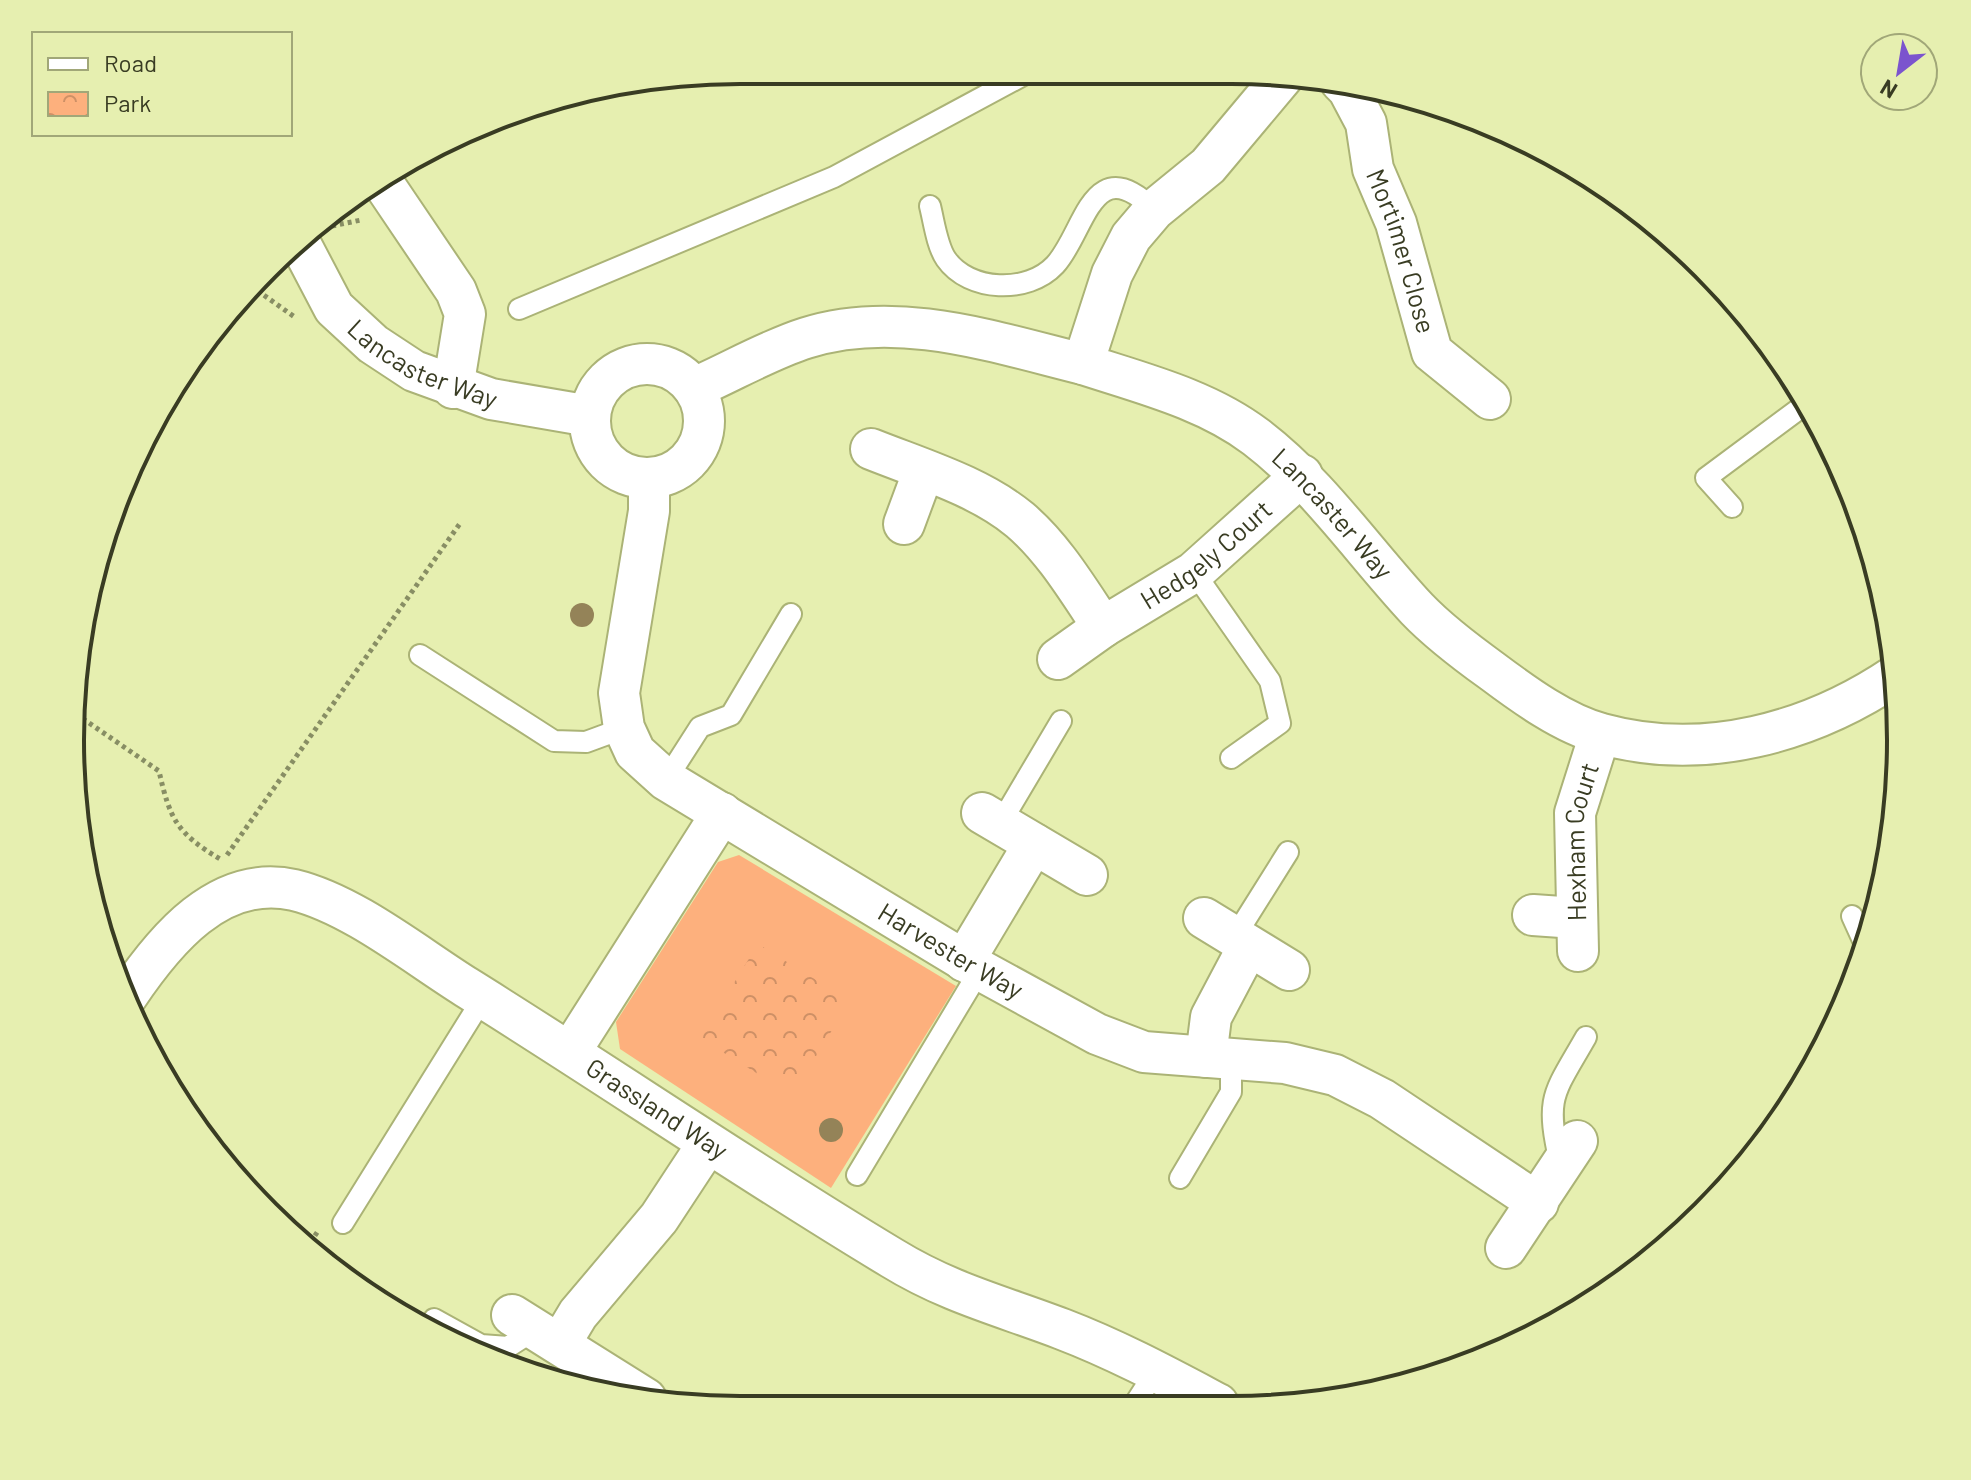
<svg xmlns="http://www.w3.org/2000/svg" width="1971" height="1480" viewBox="0 0 1971 1480" font-family="Barlow,sans-serif">
<defs>
<pattern id="park-crowns" width="20" height="18" patternUnits="userSpaceOnUse" patternTransform="scale(2)"><rect width="20" height="18" fill="#fdb07d"/><path d="M2 6a3 3 0 1 1 6 0M12 15a3 3 0 1 1 6 0" fill="none" stroke="#ce9066"/></pattern>
</defs>
<rect width="100%" height="100%" fill="#e6efb0"/>
<path fill="#fdb07d" d="M739,855L956,986L831,1188L620,1049L616,1022L718,862Z"/>
<path fill="url(#park-crowns)" d="M758,944L850,1001L792,1095L700,1038Z"/>
<g fill="none" stroke-linecap="round" stroke-linejoin="round">
<g stroke="#abb376" stroke-width="24">
<path id="lane" d="M930,206C934,222 937,246 946,259C969,292 1028,294 1055,265C1085,233 1092,148 1154,210
M519,309L834,177L1031,71
M1732,507L1706,478L1807,403
M1194,572L1270,681L1280,723L1231,758
M420,655L554,741L586,742L624,728
M666,780L700,727L731,715L791,614
M1000,824L1061,721
M1852,916L1867,949
M1234,938L1288,852
M1560,1163C1545,1096 1553,1095 1586,1037
M857,1175L980,970
M1180,1178L1231,1092V1059
M343,1223L483,998
M372,1296L376,1298
M434,1319L481,1345L508,1347L536,1329
M1134,1405L1156,1371"/>
</g>
<g stroke="#abb376" stroke-width="44">
<g id="street">
<path id="s1" d="M1286,73L1208,166L1154,210L1131,237L1112,274L1083,364C1141,383 1206,399 1256,437C1319,485 1363,551 1417,609C1439,632 1467,653 1492,671C1524,695 1564,724 1602,734C1704,762 1810,733 1896,675"/>
<path id="s2" d="M1341,82L1348,89L1366,123L1373,169L1396,223L1432,352L1490,399"/>
<path d="M381,180L456,291L465,314L453,388"/>
<path id="s3" d="M301,245L334,308L373,344L414,371L491,399L590,416"/>
<circle cx="647" cy="421" r="57"/>
<path d="M694,388C731,372 768,350 806,338C897,309 994,342 1083,364"/>
<path id="s4" d="M871,449C921,469 979,486 1020,520C1054,549 1078,590 1103,627L1194,572L1302,475"/>
<path id="s5" d="M649,479V511L619,693L624,728L635,752L666,780L980,970L1097,1034L1144,1052L1285,1063L1335,1075L1382,1099L1538,1203"/>
<path d="M904,524L924,470"/>
<path d="M1058,659L1103,627"/>
<path d="M982,813L1087,875"/>
<path d="M1533,915L1576,918"/>
<path d="M1204,918L1289,970"/>
<path id="s6" d="M1578,951L1575,813L1600,734"/>
<path d="M964,961L1034,844"/>
<path id="s7" d="M127,996C164,941 219,873 294,890C352,904 415,955 466,987C609,1076 747,1171 892,1258C949,1293 1002,1306 1062,1329C1117,1350 1167,1377 1218,1404"/>
<path d="M570,1052L722,813"/>
<path d="M1206,1057L1211,1017L1248,947"/>
<path d="M1506,1248L1577,1141"/>
<path d="M512,1315L646,1399"/>
<path d="M560,1344L578,1314L659,1218L707,1145"/>
</g>
</g>
<path stroke="#888e64" stroke-width="5" stroke-dasharray="4 4" stroke-linecap="butt" d="M332,226L361,220
M251,286L296,318
M76,714L159,771C170,820 177,833 220,859
M227,855L461,522
M306,1249L318,1231"/>
<use href="#lane" stroke="#fff" stroke-width="20"/>
<use href="#street" stroke="#fff" stroke-width="40"/>
</g>
<g fill="#948358">
<circle cx="582" cy="615" r="12"/>
<circle cx="831" cy="1130" r="12"/>
</g>
<g text-anchor="middle" stroke-width="8" stroke-linejoin="round" paint-order="stroke">
<g font-size="26" fill="#393c23" stroke="#e6efb0">
<text dy="9" stroke="none"><textPath href="#s2" startOffset="182">Mortimer Close</textPath></text>
<text dy="9" stroke="none"><textPath href="#s3" startOffset="178">Lancaster Way</textPath></text>
<text dy="9" stroke="none"><textPath href="#s1" startOffset="660">Lancaster Way</textPath></text>
<text dy="9" stroke="none"><textPath href="#s4" startOffset="428">Hedgely Court</textPath></text>
<text dy="9" stroke="none"><textPath href="#s6" startOffset="110">Hexham Court</textPath></text>
<text dy="9" stroke="none"><textPath href="#s5" startOffset="652">Harvester Way</textPath></text>
<text dy="9" stroke="none"><textPath href="#s7" startOffset="636">Grassland Way</textPath></text>
</g>
</g>
<path d="M0 0H1971V1480H0ZM740 84H1231A656 656 0 0 1 1887 740V740A656 656 0 0 1 1231 1396H740A656 656 0 0 1 84 740V740A656 656 0 0 1 740 84Z" fill="#e6efb0" fill-rule="evenodd"/>
<path fill="none" stroke="#393c23" stroke-width="4" d="M740 84H1231A656 656 0 0 1 1887 740V740A656 656 0 0 1 1231 1396H740A656 656 0 0 1 84 740V740A656 656 0 0 1 740 84Z"/>
<rect x="32" y="32" width="260" height="104" fill="#e6efb0" stroke="#a1a778" stroke-width="2"/>
<rect x="48" y="58" width="40" height="12" fill="#ffffff" stroke="#a1a778" stroke-width="2"/>
<text x="104" y="72" font-size="24" fill="#393c23">Road</text>
<rect x="48" y="92" width="40" height="24" fill="url(#park-crowns)" stroke="#a1a778" stroke-width="2"/>
<text x="104" y="112" font-size="24" fill="#393c23">Park</text>
<g transform="translate(1899 72) rotate(211)"><circle r="38" fill="#e6efb0" stroke="#a1a778" stroke-width="2"/>
<path d="M0-6L14 30L0 20L-14 30Z" fill="#7b54ce"/>
<text y="-12" font-size="22" font-weight="bold" text-anchor="middle" fill="#393c23">N</text>
</g>
</svg>
